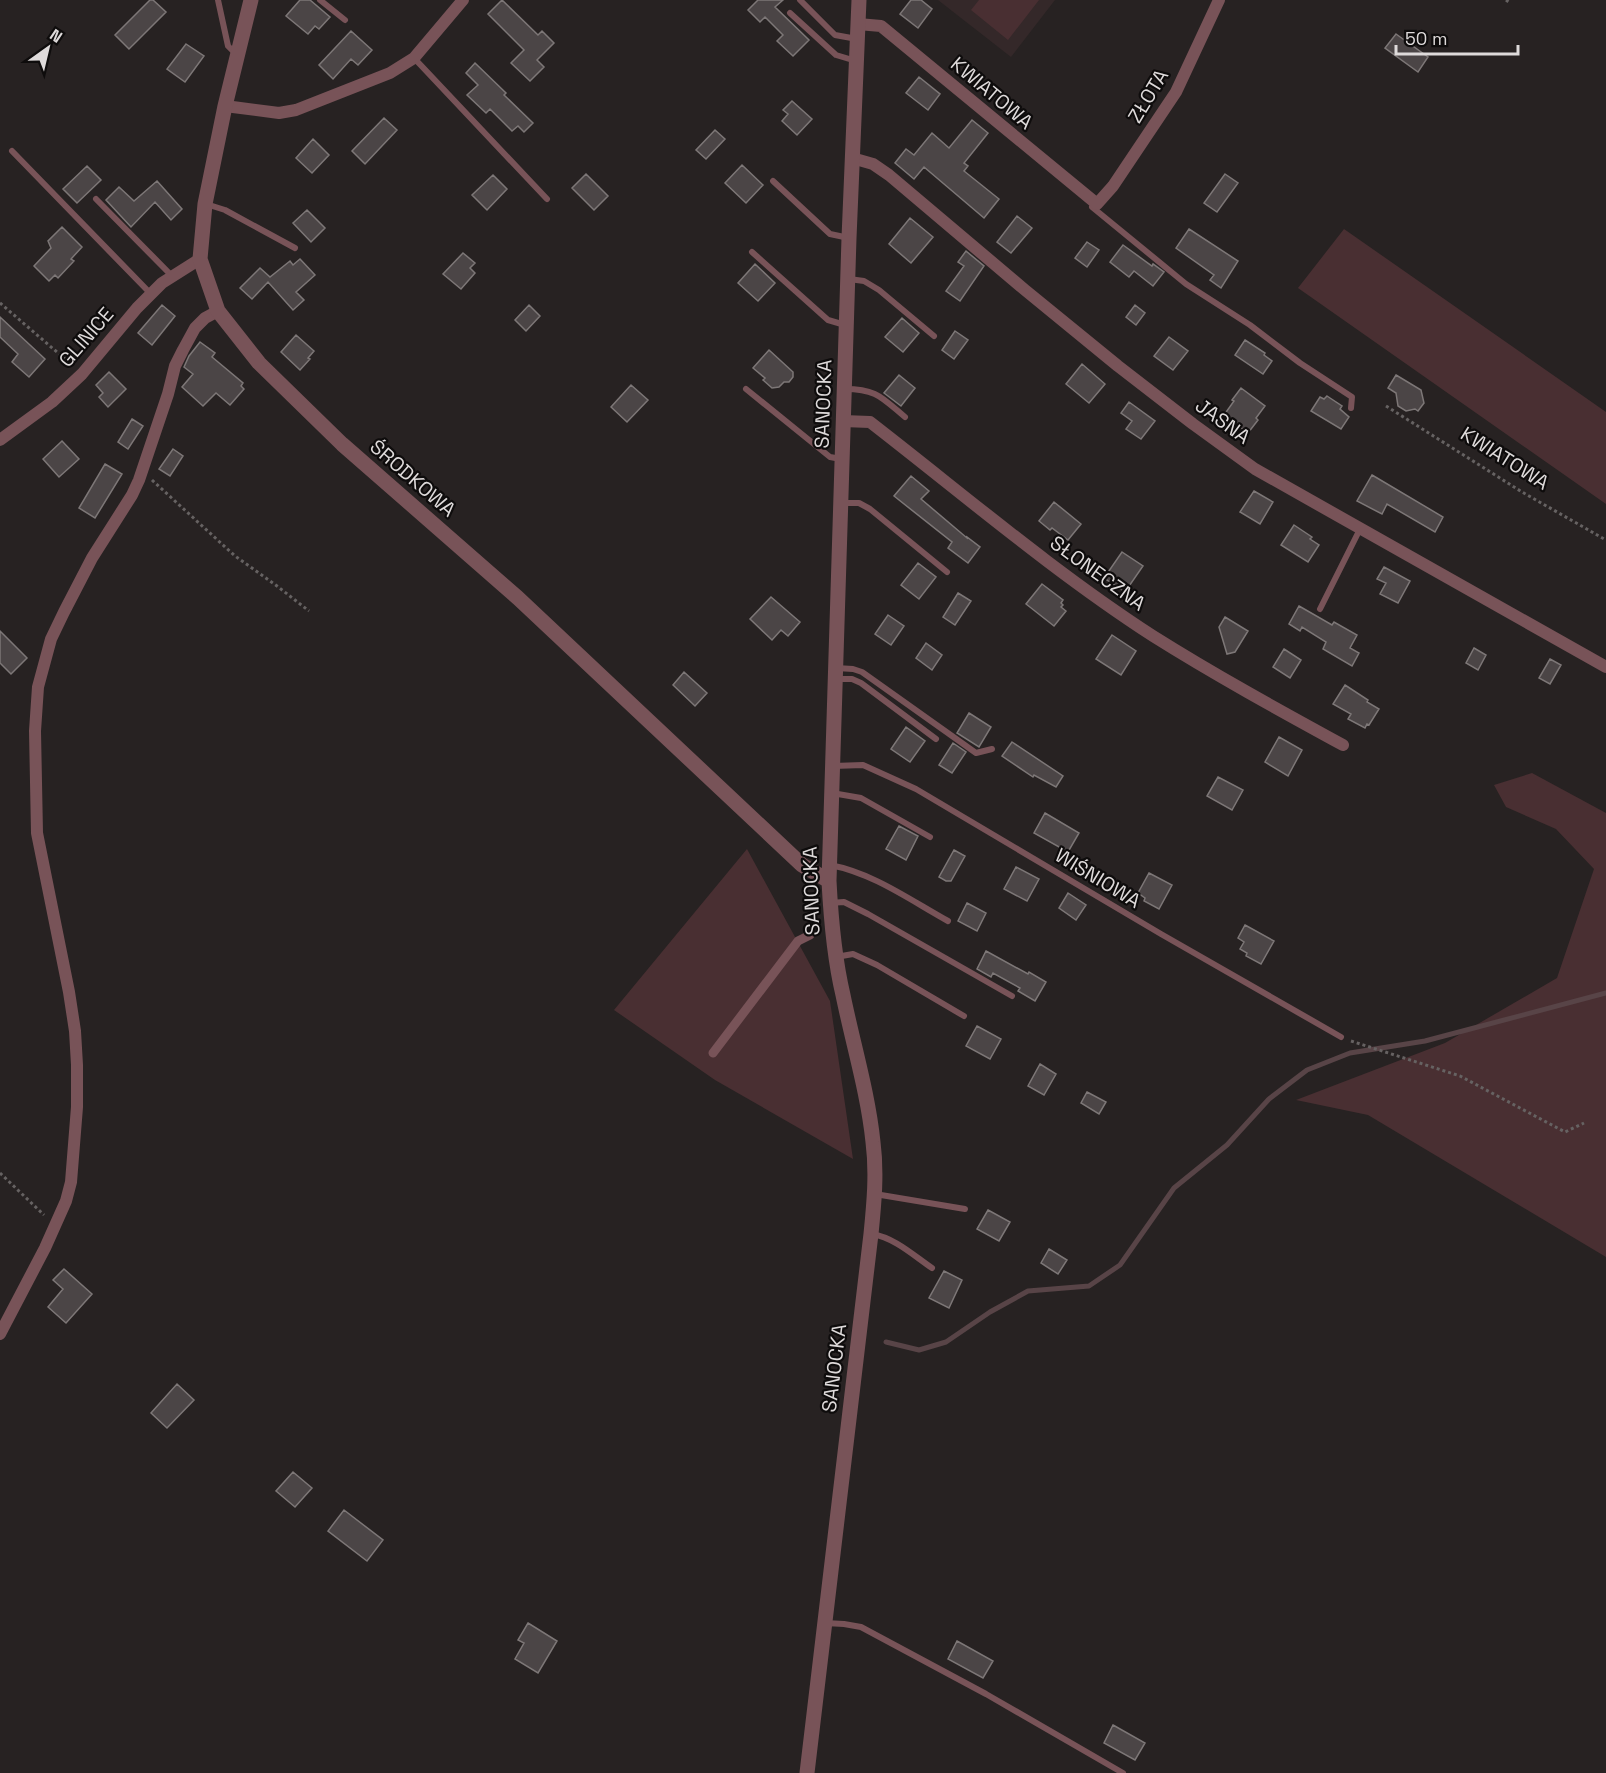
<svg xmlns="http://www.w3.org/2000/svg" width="1606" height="1773" viewBox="0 0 1606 1773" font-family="'Space Grotesk',sans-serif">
<rect width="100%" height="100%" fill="#272222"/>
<path fill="#342829" d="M938,0H1055L1011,57Z"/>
<path fill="#492f32" d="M979,0H1039L1008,40L971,10Z
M1344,229L1606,412V504L1298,288Z
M1532,773L1606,813V1257L1368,1115L1296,1100L1445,1043L1557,978L1594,869L1556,829L1506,807L1494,785Z
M747,849L830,1001L853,1159L715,1080L614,1010Z"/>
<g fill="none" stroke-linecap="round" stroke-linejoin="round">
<path stroke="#584447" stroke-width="5" d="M886,1342L919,1350L946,1342L990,1312L1028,1291L1089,1286L1120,1265L1174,1188L1227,1145L1269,1099L1307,1070L1350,1053L1425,1041L1606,993"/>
</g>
<path fill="#4b4546" stroke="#7d7777" stroke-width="1.5" d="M150,0H153L166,12L129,49L115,35Z
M300,0H310L330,17L319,29L315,26L308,34L286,16Z
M502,0L538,35L542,31L554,43L537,60L544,67L530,81L511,63L524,50L488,14Z
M758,0H783L775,7L809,40L793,56L777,41L783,35L765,17L760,22L748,10Z
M911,0H921L932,9L918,28L900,14Z
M351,31L372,50L358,65L351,59L333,79L319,65Z
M1396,34L1428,57L1418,72L1385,48Z
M186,44L204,56L185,82L167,69Z
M475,63L506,93L504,95L533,123L524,132L518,126L512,131L490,109L486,113L467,95L478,85L466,73Z
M919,77L940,94L928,110L906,93Z
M792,101L812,119L797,135L782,121L788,114L783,110Z
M384,118L397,130L365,164L352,151Z
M972,120L988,133L964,163L968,166L964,171L999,199L984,218L924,167L914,179L895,163L906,149L914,155L932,133L949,148Z
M715,130L725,139L706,159L696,150Z
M313,139L329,155L312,173L296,158Z
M742,165L763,185L746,203L725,183Z
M87,166L101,180L77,203L63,189Z
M586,174L608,196L594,210L572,188Z
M1225,174L1238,183L1217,212L1204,203Z
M493,175L507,189L487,210L472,195Z
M157,181L182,209L171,220L155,202L131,227L106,200L119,187L134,201Z
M307,210L325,228L311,242L293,223Z
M1017,216L1032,228L1011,253L997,242Z
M910,218L933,237L911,263L889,244Z
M62,227L82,247L71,259L74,261L58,278L55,275L49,281L34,266L51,248L48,241Z
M1189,229L1238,261L1221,288L1210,280L1214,275L1176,248Z
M1087,242L1099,250L1087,267L1075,258Z
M1123,245L1152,266L1153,264L1164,272L1153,286L1134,271L1129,277L1110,262Z
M966,251L984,266L960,301L946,291L964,266L958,262Z
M463,253L475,263L470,268L475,273L461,289L443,274Z
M300,259L315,275L296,292L304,300L293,310L268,282L252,299L240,288L260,268L270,277L290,261L293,265Z
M755,264L775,283L758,301L738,283Z
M162,305L175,316L152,345L138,333Z
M529,305L540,316L526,331L515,320Z
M1135,305L1145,313L1136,325L1126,317Z
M0,317L45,359L29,377L12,362L18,354L0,337Z
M902,318L919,333L903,352L885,337Z
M955,331L968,340L954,359L942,350Z
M296,335L314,351L308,358L310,359L300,370L281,352Z
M1169,337L1188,351L1173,370L1154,356Z
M1245,340L1265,353L1264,355L1272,361L1263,374L1235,355Z
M200,342L215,353L212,357L243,383L241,386L244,389L230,405L216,393L203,406L182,387L193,374L184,367L189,356Z
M769,350L793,372V377L789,382H784L779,387L772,388L763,380L765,378L753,368Z
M1082,364L1105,384L1089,403L1066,384Z
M109,372L126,389L108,407L99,397L103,393L96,385Z
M899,375L915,388L901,406L884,393Z
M1396,375L1421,390L1424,403L1418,411L1415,409L1406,411L1398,406L1396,393L1388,388Z
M631,385L648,400L627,422L611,407Z
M1241,388L1265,406L1256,418L1258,420L1248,433L1224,415L1234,401L1232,400Z
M1327,396L1342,406L1340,409L1349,417L1341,429L1311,411L1320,397L1324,399Z
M1129,402L1155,421L1141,439L1126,429L1132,421L1121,413Z
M132,419L143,426L128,449L118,442Z
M62,441L79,459L59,477L43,459Z
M173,449L183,456L170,476L159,469Z
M105,464L122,474L95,518L79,508Z
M1372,475L1443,517L1435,532L1387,504L1382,514L1357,501Z
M911,476L929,491L921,499L967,538V537L980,547L968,563L948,548L952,542L894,496Z
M1254,491L1273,502L1260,524L1240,512Z
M1054,502L1081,524L1068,540L1052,528L1050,530L1039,521Z
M1294,525L1312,537L1310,539L1319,545L1308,562L1281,545Z
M1122,552L1143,566L1125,592L1104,578Z
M918,563L936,577L919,599L901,585Z
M1384,567L1410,581L1398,603L1380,594L1386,583L1377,579Z
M1042,584L1063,600L1061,603L1063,605L1061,607L1066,611L1054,626L1026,604Z
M958,593L971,601L955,625L943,617Z
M771,597L800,622L788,636L781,630L772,640L750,619Z
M1299,606L1332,625L1334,622L1357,635L1350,648L1359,653L1352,666L1323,649L1326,642L1302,627L1300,631L1289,624Z
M888,615L904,626L891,645L875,634Z
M1225,617L1248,631L1235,652L1227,654L1219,627Z
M0,631L27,658L11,674L0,663Z
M1112,635L1136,651L1121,675L1096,659Z
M926,643L942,655L932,670L916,658Z
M1474,648L1486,655L1478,670L1466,663Z
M1284,649L1301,660L1290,678L1273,667Z
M1550,659L1561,665L1550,684L1539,678Z
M684,672L707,693L695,706L673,685Z
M1345,685L1368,700L1367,702L1379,709L1369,725L1367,724L1365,728L1348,719L1351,714L1333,704Z
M969,713L991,727L979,747L957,733Z
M906,727L925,741L910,762L891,749Z
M1279,737L1302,750L1288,776L1265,762Z
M1012,742L1063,776L1056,787L1034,775L1033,777L1002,756Z
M953,743L966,752L952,773L939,765Z
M1218,777L1243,790L1232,810L1207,796Z
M1045,813L1079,833L1068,852L1034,833Z
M899,826L918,836L906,860L886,849Z
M954,850L965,856L951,881H946L939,877Z
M1016,867L1039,879L1027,901L1004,889Z
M1149,873L1172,885L1159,909L1144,901L1145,898L1138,893Z
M1068,893L1086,905L1076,920L1059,908Z
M967,903L986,913L977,931L958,921Z
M1245,925L1274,941L1261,964L1246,956L1247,953L1240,949L1244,942L1238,938Z
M986,951L1028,974L1029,972L1046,982L1035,1001L1018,991L1020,988L993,973L991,977L977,969Z
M977,1026L1001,1039L990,1059L966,1046Z
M1040,1064L1056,1074L1044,1095L1028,1086Z
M1087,1092L1106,1102L1099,1114L1081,1103Z
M988,1210L1010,1222L999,1241L977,1229Z
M1049,1249L1067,1260L1058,1274L1041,1263Z
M64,1269L92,1294L66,1323L48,1307L63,1289L53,1280Z
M944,1271L962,1280L949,1308L929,1298Z
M177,1384L194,1400L167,1428L151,1413Z
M293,1472L312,1488L295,1507L276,1491Z
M344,1510L383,1540L367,1561L328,1531Z
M528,1623L557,1641L538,1673L515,1659L524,1643L518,1640Z
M957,1641L993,1661L983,1678L948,1659Z
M1113,1725L1145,1743L1135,1760L1104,1743Z"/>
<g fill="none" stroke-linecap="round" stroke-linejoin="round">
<path stroke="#666262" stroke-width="3" stroke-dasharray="3 3" stroke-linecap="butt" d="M1506,0L1510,3
M0,303L72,365
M1386,406L1522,492L1606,540
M152,480L235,556L277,586L309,611
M1351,1041L1460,1076L1565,1132L1584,1123
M0,1173L44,1215"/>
<path stroke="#785358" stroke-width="6" d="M218,0L228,46L237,55
M320,0L345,20
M800,0L835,35L857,39
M790,13L836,55L856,61
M414,58L547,199
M12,151L151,294
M773,181L830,234L849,238
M96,199L172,276
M206,204L225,210L295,248
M1097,204L1092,207L1186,284L1250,325L1300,363L1352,397L1351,408
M752,252L828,320L845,325
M849,279L864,281L879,290L934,336
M746,389L830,457L841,459
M845,389C877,389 882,398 905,417
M841,503H859L870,509L947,572
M1320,609L1360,529
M836,668L853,669L862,672L976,753L992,749
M836,679H852L861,683L936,739
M833,766L863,765L916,789L1161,934L1341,1037
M832,793L861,798L930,837
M830,865C873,873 910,900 948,921
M830,903L844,902L868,914L1012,996
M836,957L853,954L877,965L964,1016
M875,1194L965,1209
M872,1234C895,1238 913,1255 932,1268
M825,1623L844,1624L861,1627L986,1694L1123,1773"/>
<path stroke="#785358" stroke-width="9" d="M713,1053L798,941L810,935"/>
<path stroke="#785358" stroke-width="12" d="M858,24L881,26L1097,204L1113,186L1176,92L1219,0
M225,106L279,113L296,110L390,73L414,58L463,0
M852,158L873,164L889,175L1025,290L1118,366L1193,424L1255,469L1606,667
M843,421L870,422C963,494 1054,572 1153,636C1215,675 1279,710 1343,745
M0,440L52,402L82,374L137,308L162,283L200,259
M0,1334L45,1248L66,1201L71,1182L77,1107V1065L75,1031L69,992L37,833L35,731L38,687L51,639L64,612L92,558L132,495L139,480L168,394L175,366L183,350L195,328L205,318L218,311"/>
<path stroke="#785358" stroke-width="15" d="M251,0L225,106L205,204L200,259L218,311L259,363L342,444L518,598L802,865L829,881
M807,1773L871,1234C874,1204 877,1173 873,1142C868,1093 853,1044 843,995C834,957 831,920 829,881L849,238L859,0"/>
</g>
<g text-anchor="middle" stroke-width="4.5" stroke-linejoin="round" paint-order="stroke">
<g font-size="20" fill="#dedada" stroke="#0e0c0c">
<text transform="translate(992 93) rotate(40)" y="7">KWIATOWA</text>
<text transform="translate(1148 96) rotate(-59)" y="7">ZŁOTA</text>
<text transform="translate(86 337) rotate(-49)" y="7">GLINICE</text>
<text transform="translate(823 404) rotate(-88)" y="7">SANOCKA</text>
<text transform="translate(1223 421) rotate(36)" y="7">JASNA</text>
<text transform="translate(1505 458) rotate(32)" y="7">KWIATOWA</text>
<text transform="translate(413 478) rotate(41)" y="7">ŚRODKOWA</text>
<text transform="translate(1098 573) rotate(36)" y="7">SŁONECZNA</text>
<text transform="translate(1098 878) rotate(31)" y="7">WIŚNIOWA</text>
<text transform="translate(811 891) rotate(-92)" y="7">SANOCKA</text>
<text transform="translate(834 1368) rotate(-83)" y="7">SANOCKA</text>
</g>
</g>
<g transform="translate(48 48) rotate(34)" stroke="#0e0c0c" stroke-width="4.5" paint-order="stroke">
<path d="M0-4.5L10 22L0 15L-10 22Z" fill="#dedada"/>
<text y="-9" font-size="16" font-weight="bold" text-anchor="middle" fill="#dedada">N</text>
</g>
<path d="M1396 45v9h122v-9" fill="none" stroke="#dedada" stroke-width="3"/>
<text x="1405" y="45" font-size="18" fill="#dedada" stroke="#0e0c0c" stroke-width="4.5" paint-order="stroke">50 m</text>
</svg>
